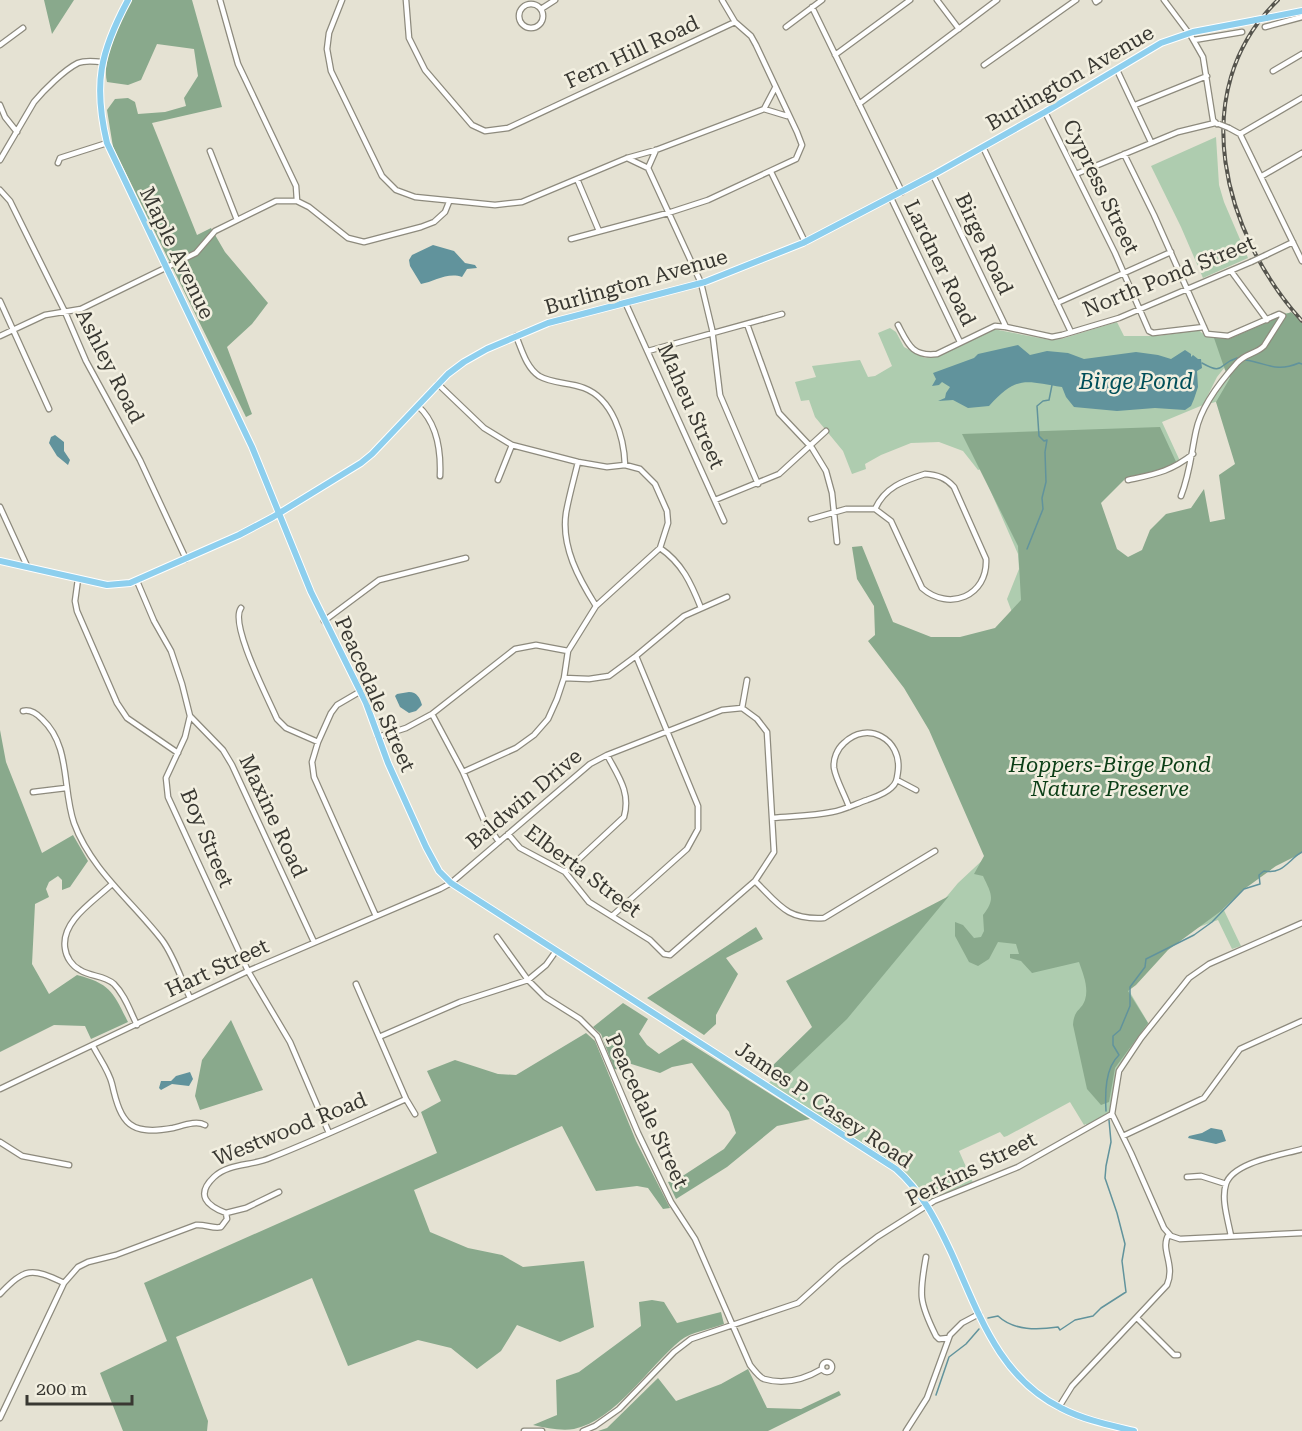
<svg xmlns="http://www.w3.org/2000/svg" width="1302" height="1431" viewBox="0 0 1302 1431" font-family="'Roboto Serif',serif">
<rect width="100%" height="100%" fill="#e5e2d3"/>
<path fill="#aeccaf" d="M1216,137L1219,185L1224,202L1248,258L1203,278L1181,227L1151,166Z
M1285,313H1294L1302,327V820L1251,838L1220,868L1235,893L1221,904L1241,946L1232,949L1218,920L1177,935L1167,922L1119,969L1131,994L1150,1026L1119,1071L1112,1114L1088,1127L1086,1124L1084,1125L1070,1102L1007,1136L1004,1137L1000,1132L959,1151L974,1185L928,1206L907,1179L884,1161L767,1085L938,907L958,883L988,855H990L968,803L910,681L1013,635L1016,623L1007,599L1019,569L1018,554L981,469L978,470L963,451L939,442L911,443L881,455L865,464L866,469L852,474L843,451L815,417L809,400L801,401L795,382L816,377L812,366L860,360L868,377L875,376L892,366L878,333L890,328L896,332L904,347L925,358L949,350L993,329L1050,340L1061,339L1117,322L1124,336H1158L1199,330L1202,333L1229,340L1278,316L1261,340L1236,353L1217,377L1203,405L1162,422L1180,461L1154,474L1127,477L1081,490L1122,581L1152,568L1198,666L1255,641L1231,589L1278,570L1259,531L1253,513L1219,401L1208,404L1228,370L1239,356L1265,342L1283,319L1282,315Z"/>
<path fill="#89a98c" d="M44,0H74L52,34Z
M131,0H192L222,107L152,123L197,235L211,228L225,252L268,303L252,324L227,347L252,414L246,417L113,147L107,110L115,99L128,98L135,102L138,114L165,112L186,106L184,98L198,76L194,49L157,44L141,80L128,85L107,82C101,59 122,21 131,0Z
M1291,312L1302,323V853L1276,866L1243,890L1221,911L1168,950L1136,985L1128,991L1148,1023L1115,1068L1109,1102L1101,1105L1087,1089L1073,1025C1074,1009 1081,1011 1085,1000C1089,987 1083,974 1079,962L1032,973L1021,961L1010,958V954H1019L1016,944L998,942L989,959L978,966L969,962L955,936V922L963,925L974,938L981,937L984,931L983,915C996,899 991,893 983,876L974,874L984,856L929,730L904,688L868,641L875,635L874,606L857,579L852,547L862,546L893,622L931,637H960L995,628L1021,600L1018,546L962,434L1160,427L1178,466L1126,478L1101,503L1117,549L1128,557L1142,550L1150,530L1166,514L1191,508L1204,489L1210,522L1225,519L1219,475L1235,464L1216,402L1230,378L1225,370L1214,338L1229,339Z
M0,730L6,762L42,853L73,835L88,861L70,887L62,890V880L58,876L49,882L46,889L49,897L35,904L32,964L49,994L77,975C111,984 113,992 128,1022L91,1039L85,1026L54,1025L0,1052Z
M949,896L847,1019L780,1083L765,1073L812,1027L786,981Z
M756,927L763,939L726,958L738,974L716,1015V1024L704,1035L647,998Z
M623,1003L648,1019L639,1034L647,1045L659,1054L683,1039L810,1119L777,1126L727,1167L676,1199L668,1182L678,1179L724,1149L736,1133L729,1112L692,1063L672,1067L660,1073L625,1062L622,1070L614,1069L601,1034L593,1027Z
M231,1020L263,1090L200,1110L195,1096L202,1060Z
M586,1033L595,1041L636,1141L670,1208L663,1209L648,1188L637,1186L596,1191L562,1126L414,1190L430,1232L468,1248L502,1255L523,1267L584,1261L594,1327L560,1342L517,1325L501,1351L477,1369L451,1348L418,1340L348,1366L312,1278L176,1337L208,1421L207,1431H123L100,1373L167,1341L144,1283L437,1153L421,1112L441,1101L427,1071L455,1060L498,1074L516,1075Z
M652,1300L664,1302L677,1323L721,1312L724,1324C711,1329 691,1332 681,1340C648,1367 616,1420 574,1429C561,1431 546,1428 533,1425L557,1415L556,1380L579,1372L641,1326L639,1302Z
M748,1369L767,1408L801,1409L839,1391L841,1395L768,1431H598L607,1428L658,1378L676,1401L721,1384Z"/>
<path fill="#61939c" d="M433,245L454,251L465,263L475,265L477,268L467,269L462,277C447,272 434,282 421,284L410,266L409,260L412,255Z
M1018,345L1030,355L1047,351L1068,353L1084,359L1136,352L1158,355L1171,359L1185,350L1191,354V357L1193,355L1198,359H1201L1202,368L1197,371L1198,387L1194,399L1191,406L1185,410L1155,408L1117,411L1074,407L1066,397L1062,387C1025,381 1017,375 989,406L968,408L953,400L938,401L945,398L946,393L950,387L942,382L939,385L932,386L936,379L933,373L974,358L978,354Z
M55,435L64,442V451L70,460L68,465L57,456L49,443L51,437Z
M409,692C417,692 420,698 422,705L416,711L409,713L400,707L395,696L397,694Z
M190,1072L193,1079L189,1086L172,1084L161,1090L159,1088L161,1081H171L176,1076Z
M1211,1128L1222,1130L1226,1141L1216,1144L1188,1138L1189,1136L1202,1133Z"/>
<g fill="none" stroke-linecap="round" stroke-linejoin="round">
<path stroke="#61939c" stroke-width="1.5" d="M1245,360C1268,363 1275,373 1299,363L1302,364
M1202,363C1225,376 1217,364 1237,358
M1027,549L1043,509L1042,498L1046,482L1045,452L1047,440L1044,441L1039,436L1037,406L1043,401L1049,400L1052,385
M1106,1111C1105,1093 1105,1068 1119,1055L1113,1045V1036L1120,1030L1130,1006V987L1145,967L1146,959L1194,935L1212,922L1244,889L1260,884L1259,875L1264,871C1283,875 1289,859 1302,852
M988,1318L998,1316C1014,1331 1038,1330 1058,1327L1060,1330L1075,1320L1093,1316L1101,1308L1126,1292L1122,1261L1125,1244L1117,1213L1105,1178L1106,1166L1111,1142L1109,1120
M936,1395L949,1357L966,1344L979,1329"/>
<g stroke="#8d8a7d" stroke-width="7">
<path id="minor" d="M220,0L238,64L296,186L297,201
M342,0L329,33L327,49L331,71L382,176L396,190L415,197L495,205L522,202L627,158L656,150L764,109L775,88
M406,0L409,38L425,70L472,125L485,131L508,128L735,22
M937,0L959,29
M1095,0L1096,2L1099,0
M1164,0L1191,36L1203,57L1213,120L1217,124
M519 16a12 12 0 1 1 24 0a12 12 0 1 1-24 0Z
M812,7L902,192
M541,9L555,0
M786,27L822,0
M1265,27L1302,17
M1194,40L1242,32
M0,45L23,28
M835,55L910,0
M984,65L1076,0
M1117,70L1151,142
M1273,71L1302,54
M859,104L997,0
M0,105L5,117L17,132
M1135,105L1207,76
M764,109L787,116
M1045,112L1115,253L1149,331L1153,333L1204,327
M1229,128L1240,134L1302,261
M1240,134L1302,98
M983,147L1071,332
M210,151L237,220
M1124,154L1154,215L1207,334L1228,336L1279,314L1283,316L1264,346C1256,354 1246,353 1237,363C1220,382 1201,406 1196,431C1191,454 1190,473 1181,496
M627,158L648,168L701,283L712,329L720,395L758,484
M0,160L34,102C44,90 64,70 78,63C85,60 94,61 102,62
M58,163L60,158L107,143
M648,168L656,150
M771,172L805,242
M1076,174L1178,132L1215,123
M933,175L1006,327
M1262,176L1302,153
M577,179L599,231
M0,190L10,201L65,312L86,361L140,460L186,559
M891,198L960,342
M571,239L668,213L708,200L796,159L802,145L797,132L756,45L751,36L735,22L722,0
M1266,255L1293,242
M1231,271L1267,320
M0,301L49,409
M1057,303L1171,252
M626,304L724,521
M747,324L779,413L812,448L826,471L832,493L837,542
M898,325C908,344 912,357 937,354L995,326L1006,327L1052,337L1062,335L1119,318L1251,262
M0,336L45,315L81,309L196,253L215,231L276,201H297L309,207L348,238L364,242L421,227L434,222L445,212L449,202
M516,336C522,350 526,367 539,376C553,384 569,382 584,388C613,399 624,437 625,465
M648,351L782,314
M438,384L484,428L512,445L578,462L607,467L625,465L640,469L655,484L667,511L668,523L660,548L596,606L568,651L564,678L557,699L548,719L534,735L516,748L463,772
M418,406C437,423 441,452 440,476
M578,462C574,479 569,496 566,513C561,547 579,579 596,606
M925,474C938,475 946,478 954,487L986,559C988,596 949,612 922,588L891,521L875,509C885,487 903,481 925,474Z
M498,480L512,445
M1128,480C1155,474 1170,472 1193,454
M715,500L779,474L826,431
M0,507L27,566
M811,519L846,509H875
M660,548C682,563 691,583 701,608
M78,579L75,601L77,611L117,703L127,718L178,753
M137,581L154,621L171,651L182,684L190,716L223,750L232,765L314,942
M241,608C229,624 269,700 277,719L286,728L318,742
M324,621L379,580L466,558
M564,678L589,679L609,676L636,656L684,616L727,597
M361,691L337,705L331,713L318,742L312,762L314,777L376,916
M742,708L747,680
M23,711C31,709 37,714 42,719C71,746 62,788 74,823C91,870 132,901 162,940C174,956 181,979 190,998
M432,714L463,772L484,820L499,842
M190,716L185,737L166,778L168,797L248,971L290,1042L329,1133
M378,737L406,728L432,714L515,649L536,645L568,651
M897,780L916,790
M33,792L66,788
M772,818C792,816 813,816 832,812C844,810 855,804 867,800C875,797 885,794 891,788C897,783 897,778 898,771C902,739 867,720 844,743C837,749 833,759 834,768C836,780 845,795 849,807
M565,872L624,817C631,792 618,776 607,755
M755,881C780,906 787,920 824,918L935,851
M112,884C94,901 61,921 65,948C66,957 72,966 80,970C91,977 104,975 114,984C125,995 130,1011 137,1025
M612,916L687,849L698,829V806L636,656
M497,937L528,980L545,997L580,1019L597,1036L638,1133L671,1202L695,1239L750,1365C754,1370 759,1377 764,1379C784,1385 805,1379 822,1369
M356,984L406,1099L415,1114
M379,1037L460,1002L528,980L546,965L556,951
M93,1046C99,1058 109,1071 112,1084C121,1124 130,1136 173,1128C182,1126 196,1120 205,1125
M0,1089L248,971L440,889L451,883L590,764L607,755L722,710L742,708L757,719L767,732L774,852L755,881L670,955L664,954L650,940L589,902L565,872L520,848L508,834
M1112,1114L1131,1153L1164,1228L1171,1236L1180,1239L1302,1233
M1123,1136L1204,1098L1240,1049L1302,1021
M0,1142L22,1156L69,1165
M1187,1177L1201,1176L1226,1184
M226,1213L246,1208L279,1192
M1231,1236C1228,1220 1221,1199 1226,1184C1233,1162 1282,1155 1302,1149
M926,1257C919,1295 919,1302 936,1336L939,1339L948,1338
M0,1294C25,1268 31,1267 64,1283
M1137,1318L1174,1355H1178
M822 1367a5 5 0 1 1 10 0a5 5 0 1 1-10 0Z
M1059,1407L1072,1386L1167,1285C1176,1264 1159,1249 1169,1234
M0,1418L64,1283L78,1267L88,1262L116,1255L196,1225C205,1224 213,1229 221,1227L227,1219L226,1213C207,1206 195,1195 214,1177C229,1163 252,1166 270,1158C316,1140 361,1119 406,1099
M524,1431H542
M583,1431L595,1426L619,1409L674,1352L691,1339L798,1303L840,1265L877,1237L934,1201L1018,1167L1112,1114L1119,1071L1141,1038L1189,978L1209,964L1302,923
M906,1431L927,1398L950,1335L962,1323L979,1314"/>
</g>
<g stroke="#fff" stroke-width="8">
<path id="major" d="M128,0C100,52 93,84 107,143L252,447L311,592L366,703L388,763L426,847L439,871L451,883L896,1169C922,1192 936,1220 951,1252C978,1311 998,1377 1061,1408C1084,1420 1109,1425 1134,1431
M1266,18L1302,11
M0,561L107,585L130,583L239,535L273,517L361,463L372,454L448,374L464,362L487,349L548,323L705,282L803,243L933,175L1045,112L1161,43L1193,32L1256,20"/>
</g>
<use href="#minor" stroke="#fff" stroke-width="4.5"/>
<use href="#major" stroke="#8dcfee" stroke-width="6"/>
<g stroke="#55544d" stroke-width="4">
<path id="rail" d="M1278,0C1184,91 1224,235 1302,321"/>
</g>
<use href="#rail" stroke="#f2efe0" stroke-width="1.5" stroke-dasharray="4.5" stroke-linecap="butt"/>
<g stroke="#8d8a7d" stroke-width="7" stroke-linecap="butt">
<path id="minor-bridge" d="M1219,124L1229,128
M1251,262L1266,255"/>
</g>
<g stroke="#fff" stroke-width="8" stroke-linecap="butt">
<path id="major-bridge" d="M1256,20L1266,18"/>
</g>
<use href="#minor-bridge" stroke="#fff" stroke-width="4.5"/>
<use href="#major-bridge" stroke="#8dcfee" stroke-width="6"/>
</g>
<g text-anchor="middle" stroke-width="5" stroke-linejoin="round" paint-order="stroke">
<g font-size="21" fill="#393832" stroke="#f2efe0">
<text transform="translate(632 52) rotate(-25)" y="7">Fern Hill Road</text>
<text transform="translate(1070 78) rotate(-30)" y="7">Burlington Avenue</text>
<text transform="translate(1101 187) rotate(64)" y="7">Cypress Street</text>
<text transform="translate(984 244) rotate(65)" y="7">Birge Road</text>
<text transform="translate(177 253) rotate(64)" y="7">Maple Avenue</text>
<text transform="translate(940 263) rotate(64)" y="7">Lardner Road</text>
<text transform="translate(1169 276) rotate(-22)" y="7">North Pond Street</text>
<text transform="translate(636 282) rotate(-16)" y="7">Burlington Avenue</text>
<text transform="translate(110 366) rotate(63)" y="7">Ashley Road</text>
<text transform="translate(691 406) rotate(66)" y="7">Maheu Street</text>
<text transform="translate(375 694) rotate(66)" y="7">Peacedale Street</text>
<text transform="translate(524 799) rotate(-40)" y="7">Baldwin Drive</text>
<text transform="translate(273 816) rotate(65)" y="7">Maxine Road</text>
<text transform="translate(207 838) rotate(67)" y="7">Boy Street</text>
<text transform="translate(583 871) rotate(37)" y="7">Elberta Street</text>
<text transform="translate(217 968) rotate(-25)" y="7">Hart Street</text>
<text transform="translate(824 1105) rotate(34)" y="7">James P. Casey Road</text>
<text transform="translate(647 1111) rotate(65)" y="7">Peacedale Street</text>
<text transform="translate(290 1129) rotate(-22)" y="7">Westwood Road</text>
<text transform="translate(971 1169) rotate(-26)" y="7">Perkins Street</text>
</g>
<g font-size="21" font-style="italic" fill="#0a3d15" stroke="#f2efe0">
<text x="1110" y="772">Hoppers-Birge Pond<tspan x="1110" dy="24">Nature Preserve</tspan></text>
</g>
<g font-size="22" font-style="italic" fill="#004f59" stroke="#f2efe0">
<text x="1136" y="389">Birge Pond</text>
</g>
</g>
<path d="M27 1395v9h105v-9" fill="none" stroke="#393832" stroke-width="3"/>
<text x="36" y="1395" font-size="18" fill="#393832" stroke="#f2efe0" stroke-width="4.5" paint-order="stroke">200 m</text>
</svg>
